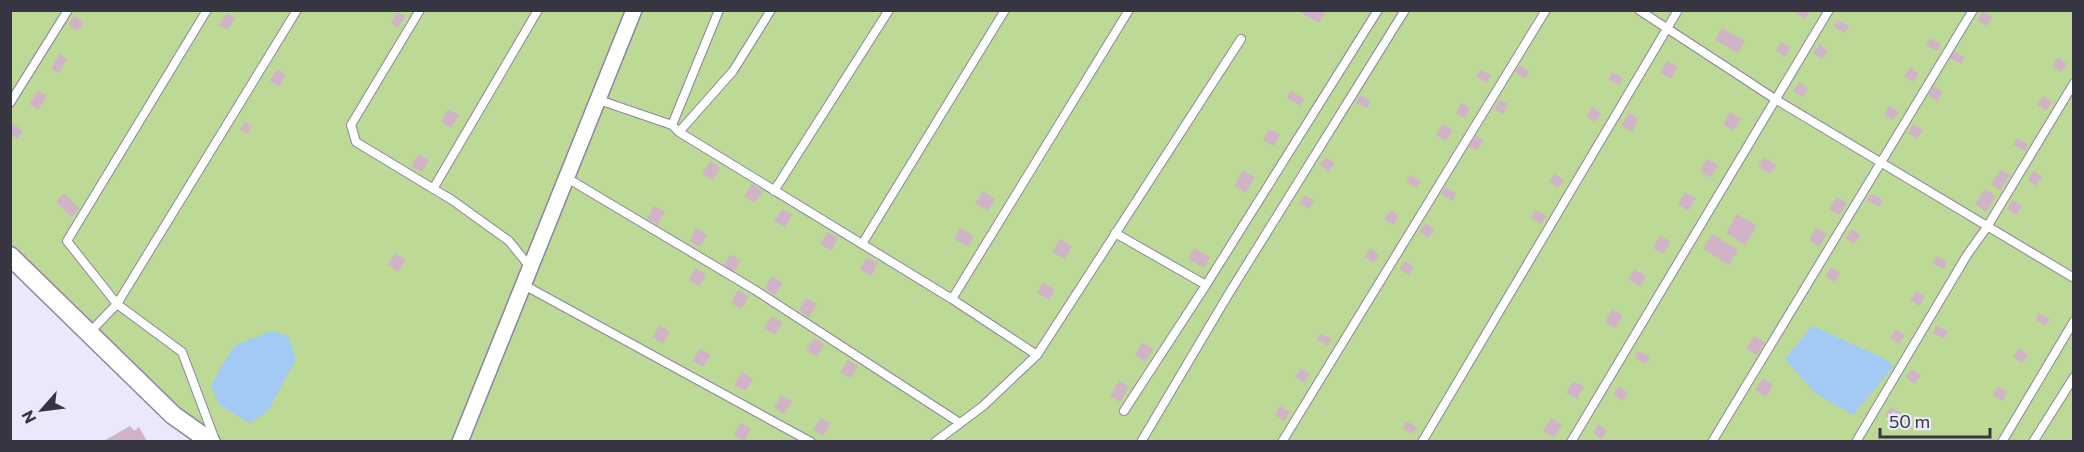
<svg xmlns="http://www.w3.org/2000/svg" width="2084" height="452" viewBox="0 0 2084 452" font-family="Commissioner,sans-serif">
<rect width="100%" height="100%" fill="#eae8fb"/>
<path fill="#bdd996" d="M10,11H2073V441H211L11,256Z"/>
<path fill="#a3c9f5" d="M1812,326L1883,358L1894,366L1853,415L1815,393L1785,359Z
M271,331L288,336L296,359L268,411L250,423L219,405L211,385L234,346Z"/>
<path fill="#d1b3c7" d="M1302,10H1327L1319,23L1301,13Z
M1798,10H1811L1805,19L1796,13Z
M1983,11L1992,17L1987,26L1977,20Z
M397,12L405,16L398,28L391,23Z
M227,13L235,18L228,30L219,25Z
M74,16L84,23L77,31L68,24Z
M1838,20L1849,26L1845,33L1834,27Z
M1722,28L1745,41L1738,53L1715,40Z
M1930,38L1941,44L1937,51L1926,45Z
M1781,42L1791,48L1785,57L1776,51Z
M1820,44L1828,51L1822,59L1813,53Z
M1953,51L1965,57L1961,64L1950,58Z
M59,54L67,58L59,73L51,69Z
M2058,57L2067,64L2061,72L2052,66Z
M1667,61L1678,67L1671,79L1660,73Z
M1520,65L1530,72L1524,79L1515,72Z
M1911,67L1919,74L1913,82L1904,76Z
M277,69L286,74L279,87L270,81Z
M1482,69L1491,76L1486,83L1476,76Z
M1612,72L1623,78L1619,85L1608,79Z
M1799,82L1808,88L1803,97L1793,91Z
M1934,86L1943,93L1937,101L1928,95Z
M38,90L47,96L38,110L29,104Z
M1291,91L1304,99L1300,106L1287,98Z
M1360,95L1371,101L1367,108L1356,103Z
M2043,96L2052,102L2046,111L2037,105Z
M1500,99L1508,104L1503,114L1494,109Z
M1461,103L1470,108L1465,118L1456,113Z
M1889,105L1899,112L1893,120L1884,114Z
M1593,107L1601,114L1595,122L1586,116Z
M448,109L459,115L451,128L441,121Z
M1730,112L1741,119L1733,131L1723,124Z
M1629,113L1639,119L1632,132L1621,125Z
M244,122L252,126L248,134L240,130Z
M14,124L23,131L17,139L10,134V128Z
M1442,124L1453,130L1446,141L1436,135Z
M1913,124L1923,130L1917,139L1908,133Z
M1269,129L1280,135L1274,146L1263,140Z
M1473,134L1483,140L1477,151L1466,145Z
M2017,138L2028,144L2025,151L2013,145Z
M419,154L429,160L422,172L411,166Z
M1326,157L1335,163L1328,172L1320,165Z
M1764,157L1776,165L1770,174L1758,166Z
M1707,159L1718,165L1710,178L1700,171Z
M710,161L720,168L713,180L702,174Z
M2001,169L2010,175L2000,190L1991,184Z
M1243,170L1255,177L1246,193L1234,186Z
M2034,171L2042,177L2036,186L2027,179Z
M1554,173L1564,180L1558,188L1549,182Z
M1410,175L1421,181L1417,188L1406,182Z
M752,184L763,191L755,203L744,196Z
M1445,187L1456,193L1453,201L1441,195Z
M1985,189L1996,196L1986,212L1975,204Z
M983,191L995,199L988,211L975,203Z
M1685,192L1696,198L1688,211L1678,204Z
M64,193L79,208L71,217L56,202Z
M1871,194L1883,200L1879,207L1867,201Z
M1305,195L1314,201L1309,209L1299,203Z
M1836,197L1847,203L1839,215L1829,209Z
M2013,200L2022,206L2016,215L2007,209Z
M654,206L665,212L657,225L647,218Z
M782,209L792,215L785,227L774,221Z
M1391,210L1399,217L1393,225L1384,219Z
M1535,210L1546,216L1541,224L1531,218Z
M1737,214L1757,226L1745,245L1726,233Z
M1426,223L1435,229L1428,238L1419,231Z
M696,228L707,235L700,247L689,241Z
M960,228L974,236L968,247L954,239Z
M1816,228L1827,234L1819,247L1809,240Z
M1852,229L1861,236L1854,244L1846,238Z
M828,232L838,238L831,251L820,244Z
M1712,234L1738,250L1729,265L1703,249Z
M1660,235L1671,242L1663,254L1653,248Z
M1060,239L1072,246L1065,259L1052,252Z
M1194,248L1210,257L1204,268L1188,259Z
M1370,248L1379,255L1374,263L1364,257Z
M395,253L406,260L398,272L388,265Z
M730,254L741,261L733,273L723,266Z
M1936,256L1947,262L1944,269L1932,263Z
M867,257L878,263L871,276L860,269Z
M1405,261L1414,267L1409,275L1399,269Z
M1831,267L1840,273L1835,282L1825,276Z
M696,268L706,274L699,286L688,280Z
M1634,269L1646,276L1640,287L1628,279Z
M772,276L783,283L775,295L765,288Z
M1043,282L1055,290L1049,300L1037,293Z
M738,290L749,297L741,309L731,303Z
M1917,291L1925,297L1919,306L1910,300Z
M806,298L817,304L809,317L799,310Z
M1612,309L1623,316L1615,328L1605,322Z
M2039,313L2050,319L2046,326L2035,320Z
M772,316L783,322L775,335L764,328Z
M660,325L670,332L663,344L652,337Z
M1936,326L1948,331L1944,339L1933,333Z
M1896,329L1905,335L1899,344L1890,338Z
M1320,333L1332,339L1328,346L1317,340Z
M1754,336L1765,342L1757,355L1746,348Z
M814,338L824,344L817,357L806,350Z
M1142,343L1153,349L1145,362L1135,355Z
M2019,348L2028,355L2022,363L2013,357Z
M700,349L711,355L703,367L692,361Z
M1638,351L1650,357L1646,364L1635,358Z
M848,360L858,366L851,378L840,372Z
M1301,368L1310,374L1304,383L1295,377Z
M1912,369L1921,375L1914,384L1906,377Z
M742,372L753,379L745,391L734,385Z
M1763,378L1773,385L1766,397L1755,390Z
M1119,380L1129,386L1120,402L1110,396Z
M1573,381L1584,387L1577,399L1566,393Z
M1619,386L1628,393L1622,401L1613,395Z
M1998,386L2008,392L2002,401L1993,395Z
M781,395L792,401L784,414L774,407Z
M1280,406L1290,412L1284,421L1275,415Z
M1891,407L1901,413L1895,422L1885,415Z
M821,418L831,424L823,436L813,430Z
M1551,418L1562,425L1554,437L1543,431Z
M1406,421L1417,427L1414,434L1402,428Z
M741,423L751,429L744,441L733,435Z
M1598,424L1607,430L1602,439L1593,433Z
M130,426L134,431L139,427L147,441L102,442Z"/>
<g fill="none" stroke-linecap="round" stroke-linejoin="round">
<g stroke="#8985a3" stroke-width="10">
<path id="service" d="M207,10L67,241L117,304L182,352L215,440
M420,10L351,125L356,142L452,200L509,241L530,267
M1639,10L1775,99L2074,278
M599,100L672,125L679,132L952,299L1037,355L983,406L935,442
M10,103L68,10
M672,125L719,10
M679,132L733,71L771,10
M567,178L755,290L960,423
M433,189L538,10
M774,191L889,10
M1115,233L1206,285L1124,411
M862,244L1005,10
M524,285L811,442
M1206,285L1378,10
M952,299L1129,10
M89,333L117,304L297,10
M1037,355L1241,39
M1141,442L1228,295L1405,10
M1282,442L1546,10
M1422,442L1678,10
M1571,442L1829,10
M1712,442L1973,10
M1856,442L1967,255L1987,227L2074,83
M2002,442L2074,321
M2033,442L2074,377"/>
</g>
<g stroke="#8985a3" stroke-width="18">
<path id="minor" d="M460,442L634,10"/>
</g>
<g stroke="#8985a3" stroke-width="21">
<path id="tertiary" d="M10,256L173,415L211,442"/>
</g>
<use href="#service" stroke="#fff" stroke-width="8"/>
<use href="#minor" stroke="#fff" stroke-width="15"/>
<use href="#tertiary" stroke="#fff" stroke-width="18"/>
</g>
<rect width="2084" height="452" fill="none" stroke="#363541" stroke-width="24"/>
<g transform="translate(42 410) rotate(242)" stroke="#eae8fb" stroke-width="4.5" paint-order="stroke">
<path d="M0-4.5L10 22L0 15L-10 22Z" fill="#363541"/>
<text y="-9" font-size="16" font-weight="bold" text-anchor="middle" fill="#363541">N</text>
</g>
<path d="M1880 428v9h110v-9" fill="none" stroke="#363541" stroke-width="3"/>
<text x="1889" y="428" font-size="18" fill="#363541" stroke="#eae8fb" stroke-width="4.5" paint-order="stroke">50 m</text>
</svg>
